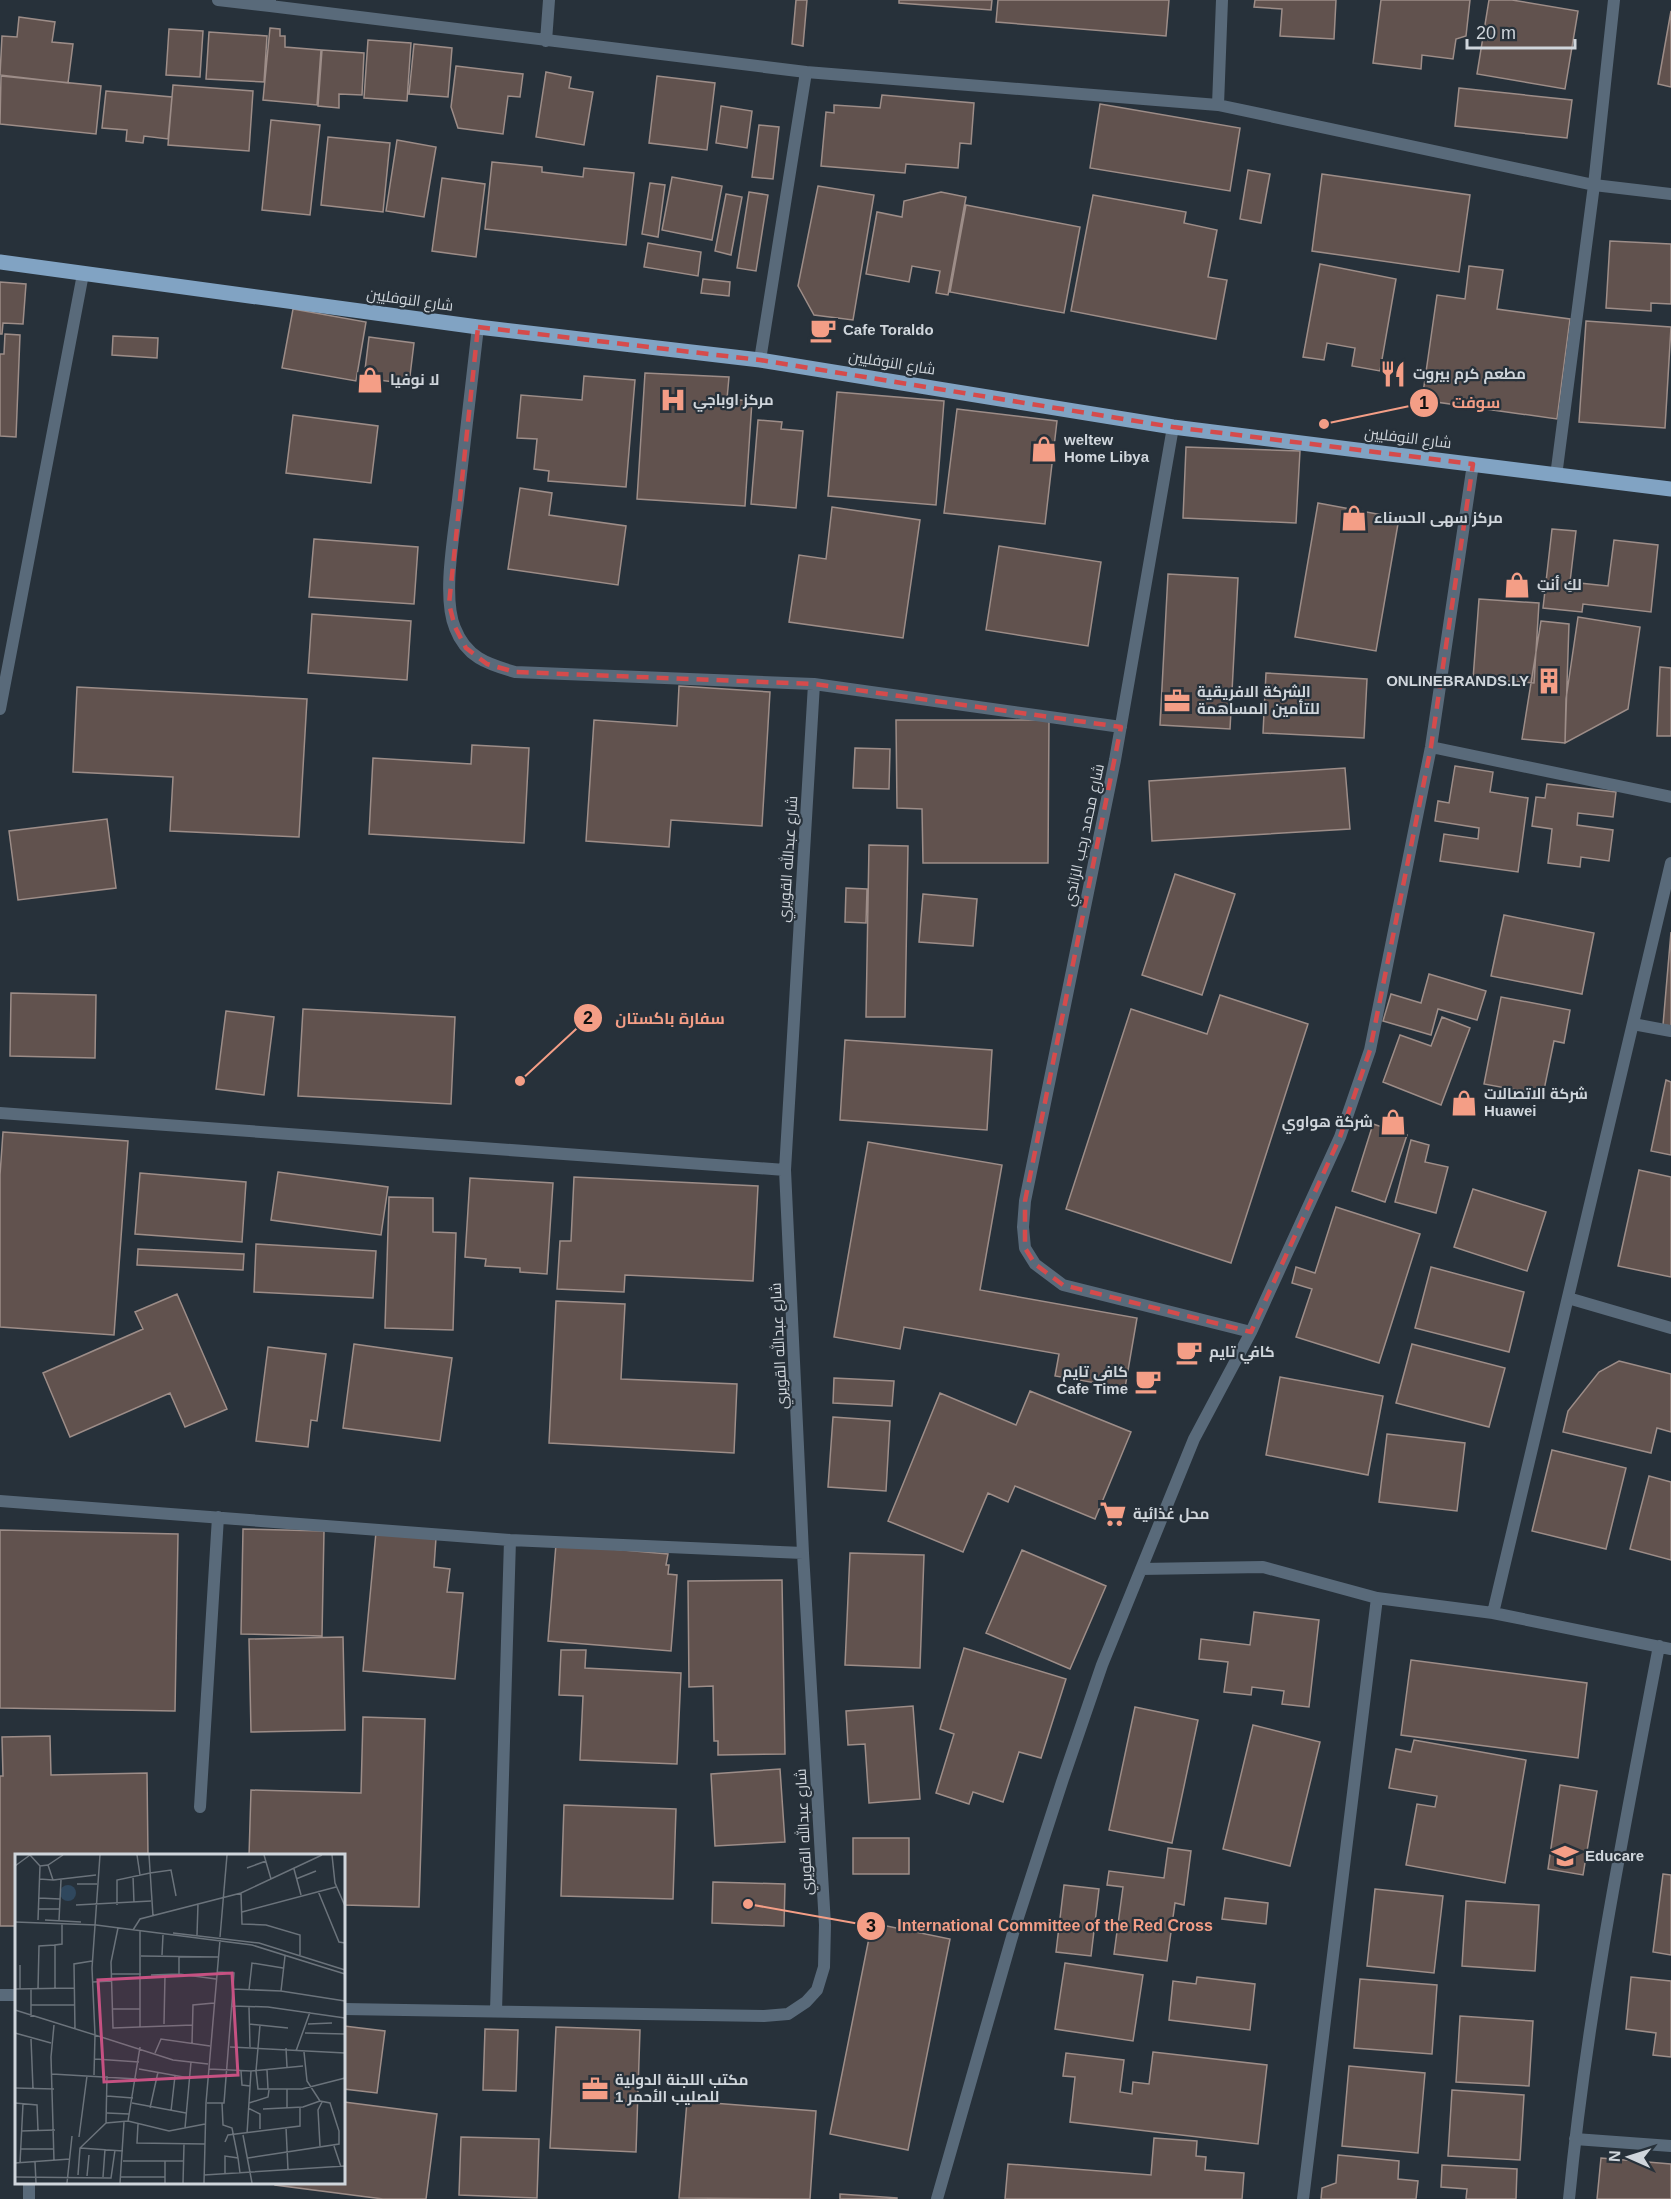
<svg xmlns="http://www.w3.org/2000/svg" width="1671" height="2199" viewBox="0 0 1671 2199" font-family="Helvetica,Cairo,sans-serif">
<rect width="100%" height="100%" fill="#27313a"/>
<path fill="#61524e" stroke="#9d8d88" stroke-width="1.5" d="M796,0H807L803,46L792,44Z
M899,0H992L991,10L899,3Z
M998,0H1169L1166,36L996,22Z
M1255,0H1336L1334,39L1280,36L1282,9L1254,7Z
M1381,0H1470L1466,36L1456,39L1453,59L1422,55L1421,69L1373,63Z
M1489,0H1512L1578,11L1565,89L1477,74Z
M1671,11V87L1658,84Z
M19,17L55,22L52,42L73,44L68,83L0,75L2,36L17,37Z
M270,28L280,29V36H285V47L321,50L317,105L263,100Z
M169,29L203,31L200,77L166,75Z
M209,32L267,36L264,82L206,79Z
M368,40L411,43L407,101L364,98Z
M414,44L452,48L448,97L409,94Z
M322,50L364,53L362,95L339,94V108L318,106Z
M456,66L523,74L520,97L508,96L503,134L458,128L451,107Z
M546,72L571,77L569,88L593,92L584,145L536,137Z
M1,76L101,86L96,134L0,124Z
M657,76L715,83L707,150L649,143Z
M173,85L253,91L249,151L168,145Z
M1459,88L1572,100L1567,138L1455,126Z
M106,91L172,97L168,139L144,136L143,143L126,141L127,130L102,128Z
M882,95L974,103L971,144L960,143L958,168L906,164L905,173L821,166L826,112L834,113V105L880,108Z
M1100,104L1240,128L1230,191L1090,168Z
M721,106L752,111L747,148L716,143Z
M271,120L320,125L310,215L262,210Z
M759,125L779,127L773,179L752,177Z
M328,137L390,143L383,212L321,205Z
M397,140L436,147L424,217L386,211Z
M492,162L542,167V172L583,177L584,168L634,173L626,245L485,229Z
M1248,170L1270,174L1261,223L1240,219Z
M1322,174L1470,195L1459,272L1312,251Z
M672,177L722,186L712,240L662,230Z
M442,178L485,184L476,257L432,251Z
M650,183L665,185L658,237L642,234Z
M818,186L874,195L853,320L814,315L798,286Z
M749,192L768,195L756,271L737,268Z
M941,192L966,197L948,295L936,293L940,271L912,266L909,282L866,274L877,212L902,217L904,201Z
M726,194L742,197L731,255L715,251Z
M1093,195L1186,212L1184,223L1217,230L1208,277L1227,280L1216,339L1071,311Z
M966,205L1080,227L1064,313L950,292Z
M1610,241L1671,244V304L1651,303V311L1606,308Z
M648,243L701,252L698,276L644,267Z
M1320,264L1396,279L1380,371L1352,366L1355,348L1327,343L1324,360L1303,357Z
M1469,266L1503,270L1497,309L1570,319L1557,419L1422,400L1437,295L1465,299Z
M703,279L730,282L729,296L701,293Z
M0,282L26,284L23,324L3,323L2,334H0Z
M293,309L366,322L356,381L282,368Z
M1586,321L1671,327L1665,428L1579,422Z
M5,334L20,335L16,437L0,436V354H4Z
M113,336L158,338L157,358L112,355Z
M369,337L414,343L409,384L364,378Z
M645,373L729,377L727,399L752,401L745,506L637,499Z
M584,376L635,380L626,487L548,481L549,471L534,469L537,439L517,438L521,395L582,400Z
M837,392L944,401L936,505L828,496Z
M957,409L1057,421L1045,524L944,513Z
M293,415L378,426L371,483L286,473Z
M758,420L782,422L781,429L803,431L796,508L751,504Z
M1186,447L1300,451L1296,523L1183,518Z
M520,488L552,493L549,515L626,526L618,585L508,569Z
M1318,503L1399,518L1376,651L1295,637Z
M832,507L920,520L903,638L789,622L799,555L826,559Z
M1552,529L1576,531L1570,582L1608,586L1614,540L1658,545L1651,612L1583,604L1582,612L1543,608Z
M314,539L418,547L414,604L309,597Z
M999,546L1101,562L1088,646L986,630Z
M1168,574L1238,578L1230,729L1160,725Z
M1479,599L1539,603L1534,683L1473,679Z
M312,614L411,621L407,680L308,673Z
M1578,617L1640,627L1628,709L1565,743L1566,699Z
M1541,621L1569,624L1565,743L1522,739Z
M1660,667L1671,668V736H1657Z
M1266,673L1367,679L1364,738L1263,733Z
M679,686L770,692L762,826L671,820L669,847L586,841L594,720L677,726Z
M77,687L307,699L299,837L170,831L173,777L73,772Z
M896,720H1049L1048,863H923L922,809L897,808Z
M472,745L529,748L524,843L369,834L373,758L471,764Z
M855,748L890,749L889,789L853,788Z
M1455,766L1493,772L1490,792L1528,798L1518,872L1440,861L1444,834L1478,839L1479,828L1435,821L1438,801L1449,803Z
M1345,768L1350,829L1152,841L1149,781Z
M1547,784L1616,792L1613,817L1578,813L1577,825L1613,830L1609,861L1581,857L1580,867L1548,863L1552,829L1532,826L1536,797L1545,798Z
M107,819L116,888L18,900L9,831Z
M869,845L908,846L905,1017H866Z
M1175,874L1235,894L1202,995L1142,975Z
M846,888L867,889L866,923L845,922Z
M923,894L977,899L973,946L919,942Z
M1504,915L1594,933L1582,994L1491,976Z
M1671,932V1026L1663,1025Z
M1429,974L1486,991L1477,1020L1438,1009L1431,1035L1383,1021L1391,994L1421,1003Z
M11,993L96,995L95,1058L10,1056Z
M1220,995L1308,1024L1231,1263L1066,1209L1131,1009L1207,1034Z
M1501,997L1570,1010L1564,1043L1554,1041L1543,1095L1484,1084Z
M303,1009L455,1017L451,1104L298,1096Z
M226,1011L274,1017L264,1095L216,1089Z
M1442,1017L1470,1028L1441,1105L1383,1082L1400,1035L1431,1046Z
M845,1040L992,1050L987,1130L840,1120Z
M1666,1080L1671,1082V1155L1651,1151Z
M1373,1124L1407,1135L1385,1202L1352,1191Z
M3,1132L128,1141L114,1335L0,1327V1175Z
M1411,1140L1429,1145L1425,1162L1448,1167L1436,1213L1395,1202Z
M868,1142L1002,1165L980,1290L1137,1318L1125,1388L1055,1376L1059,1354L904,1327L900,1349L834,1337Z
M1639,1170L1671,1177V1277L1618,1266Z
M278,1172L388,1187L381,1235L271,1220Z
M140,1173L246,1182L242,1242L135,1234Z
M574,1177L758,1186L753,1281L625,1275L624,1292L557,1289L560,1241H571Z
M470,1178L553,1183L547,1274L520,1272V1268L485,1266L486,1259L465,1257Z
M1473,1189L1546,1212L1527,1271L1454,1247Z
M389,1197L433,1198V1232L456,1233L453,1330L385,1328Z
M1336,1207L1420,1234L1379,1363L1296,1337L1312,1289L1292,1283L1296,1267L1315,1273Z
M256,1244L376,1251L373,1298L254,1292Z
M138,1249L244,1254L243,1270L137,1265Z
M1431,1267L1524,1292L1509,1352L1415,1328Z
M177,1294L227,1409L185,1427L170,1393L70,1437L43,1373L143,1329L135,1312Z
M556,1301L625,1304L621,1379L737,1384L734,1453L549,1443Z
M354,1344L452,1358L440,1441L343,1428Z
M1412,1344L1505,1368L1489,1427L1396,1403Z
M268,1347L326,1354L317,1421L311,1420L308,1447L256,1441Z
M1619,1361L1671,1374V1432L1657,1428L1651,1453L1563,1432L1568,1411L1599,1372Z
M1280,1377L1383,1396L1368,1475L1266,1455Z
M834,1378L894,1381L892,1406L833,1403Z
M1030,1391L1131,1432L1095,1519L1015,1486L1008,1502L988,1493L963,1552L888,1521L940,1393L1016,1425Z
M833,1417L890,1421L886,1491L828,1487Z
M1387,1434L1465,1443L1457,1511L1379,1502Z
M1552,1450L1626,1468L1606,1549L1532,1531Z
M1649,1476L1671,1482V1560L1630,1549Z
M243,1529L324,1531L322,1636L241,1634Z
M0,1530L178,1534L175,1711L0,1708Z
M376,1532L436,1538L434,1567L450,1569L447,1592L463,1593L455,1679L363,1671Z
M556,1544L668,1554L666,1565H669L668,1574L677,1575L671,1651L548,1641Z
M1022,1550L1106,1586L1070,1669L986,1633Z
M850,1553L924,1555L920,1668L845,1665Z
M782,1580L785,1754L718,1755V1741H714L713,1686L689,1687L688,1581Z
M1254,1612L1319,1620L1309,1707L1282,1704L1284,1691L1252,1687L1251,1695L1224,1692L1228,1662L1199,1659L1201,1639L1250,1645Z
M343,1637L345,1730L251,1732L249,1639Z
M964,1648L1066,1679L1041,1758L1019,1752L1003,1802L973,1792L969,1804L936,1793L954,1734L940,1729Z
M561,1650H586L585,1668L681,1673L677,1764L580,1760L583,1696L559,1695Z
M1411,1660L1587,1683L1578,1758L1401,1735Z
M913,1706L920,1799L869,1803L865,1744L848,1745L846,1711Z
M1135,1707L1198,1720L1172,1843L1109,1830Z
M363,1717L425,1719L419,1907L344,1905V1856H249L251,1790L361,1793Z
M1253,1725L1320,1742L1290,1866L1223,1849Z
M50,1736L51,1775L147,1773L148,1856H16V1926H0V1776H3L2,1737Z
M1414,1740L1526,1760L1505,1883L1406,1865L1417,1804L1435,1807L1437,1796L1389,1788L1396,1749L1411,1752Z
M780,1769L785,1842L715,1846L711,1774Z
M1560,1785L1597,1791L1583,1875L1548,1869Z
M564,1805L676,1809L673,1899L561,1896Z
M853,1838H909V1874H853Z
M1168,1848L1191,1851L1184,1905L1175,1903L1167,1961L1114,1954L1123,1887L1107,1885L1109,1871L1164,1878Z
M1663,1874L1671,1875V1955L1653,1952Z
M713,1882L785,1884L784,1926L712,1923Z
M1064,1885L1099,1889L1091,1956L1056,1952Z
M1375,1889L1443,1896L1434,1973L1367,1966Z
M1225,1898L1268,1903L1266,1924L1222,1919Z
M1466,1901L1539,1905L1535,1971L1462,1966Z
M872,1923L950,1939L908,2150L830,2134Z
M1065,1963L1143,1975L1133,2041L1055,2029Z
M1197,1977L1255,1984L1250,2030L1169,2020L1173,1981L1196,1984Z
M1631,1977L1671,1981V2057L1653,2055L1656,2033L1626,2029Z
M1360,1979L1437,1985L1432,2054L1354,2048Z
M1460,2016L1533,2021L1529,2086L1456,2082Z
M344,2026L385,2031L377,2093L344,2089Z
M556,2027L640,2030L636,2152L550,2148Z
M485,2029L518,2030L516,2091L483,2090Z
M1153,2052L1267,2065L1258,2144L1070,2122L1075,2077L1063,2076L1066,2053L1124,2060L1120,2092L1132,2094L1133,2082L1149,2084Z
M1349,2066L1425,2073L1418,2153L1342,2146Z
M1452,2090L1524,2095L1520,2160L1448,2156Z
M687,2101L816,2111L810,2199L679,2198Z
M344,2102L437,2114L426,2199H383L275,2185V2182H344Z
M461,2137L539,2139L537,2198L459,2195Z
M1154,2138L1197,2141L1196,2156L1206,2157L1205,2170L1244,2173L1242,2199H1005L1008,2164L1151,2175Z
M1338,2155L1399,2161L1398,2179L1418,2181L1416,2199H1321L1322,2188L1336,2183Z
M1601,2158L1671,2164V2199H1597Z
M1442,2165L1517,2169L1516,2199H1466L1467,2189L1441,2187Z
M840,2194L897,2198V2199H840Z"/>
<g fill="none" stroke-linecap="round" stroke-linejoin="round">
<path stroke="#596a7a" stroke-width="12" d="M218,0L270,6
M270,0V6L806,72L1218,105L1594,185L1671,194
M546,41L549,0
M1218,105L1222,0
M478,327C471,385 465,443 458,500C454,535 442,597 455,628C466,657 487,664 515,672L814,684L1121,727
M760,360L806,72
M1173,427L1115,760L1025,1201L1023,1227L1025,1248L1035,1264L1063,1285L1251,1332
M1556,476L1594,185L1614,0
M0,709L83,274
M1431,747L1671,797
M1633,1024L1671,1031
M0,1113L785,1170
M1568,1298L1671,1328
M0,1501L510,1540L803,1553
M1141,1569L1263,1567L1377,1598L1493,1613L1671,1649
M1493,1613L1671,863
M200,1807L218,1517
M0,1995H16
M344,2009L764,2016L788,2014L806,2002L817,1990L824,1967L825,1925L803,1553L785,1170L814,684
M496,2011L510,1540
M1575,2139L1671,2146
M29,2199V2182
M937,2199L1014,1930L1063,1779L1102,1665L1194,1439L1251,1332L1340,1137L1370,1050L1431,747L1473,464
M1303,2199L1377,1598
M1569,2199C1587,2013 1624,1829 1659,1646"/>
<path stroke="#81a3c3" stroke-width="15" d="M0,262L478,327L760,360L1173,427L1671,489"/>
</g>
<path fill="none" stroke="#d54b4c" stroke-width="4.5" stroke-dasharray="12 8" stroke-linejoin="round" d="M478,327L760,360L1173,427L1473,464L1431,747L1370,1050L1340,1137L1251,1332L1063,1285L1035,1264L1025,1248V1201L1121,727L814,684L515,672L487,664L466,648L455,627L449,604Z"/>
<defs>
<g id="cafe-bare" transform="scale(2.07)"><path d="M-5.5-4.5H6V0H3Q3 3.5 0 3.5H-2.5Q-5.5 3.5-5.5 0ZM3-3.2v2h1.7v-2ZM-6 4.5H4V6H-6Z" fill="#f49e86" stroke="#27313a" stroke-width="2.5" paint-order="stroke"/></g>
<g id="restaurant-bare" transform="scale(2.07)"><path d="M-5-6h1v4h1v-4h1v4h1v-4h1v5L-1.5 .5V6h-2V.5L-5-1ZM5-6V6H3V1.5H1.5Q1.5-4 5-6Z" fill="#f49e86" stroke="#27313a" stroke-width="2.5" paint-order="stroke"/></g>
<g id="shop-bare" transform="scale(2.07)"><path d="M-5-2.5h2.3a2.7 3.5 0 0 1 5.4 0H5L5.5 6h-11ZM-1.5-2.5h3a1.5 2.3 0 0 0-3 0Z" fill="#f49e86" stroke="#27313a" stroke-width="2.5" paint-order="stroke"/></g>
<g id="hospital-bare" transform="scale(2.07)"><path d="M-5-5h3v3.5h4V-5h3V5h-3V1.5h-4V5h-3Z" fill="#f49e86" stroke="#27313a" stroke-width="2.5" paint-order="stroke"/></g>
<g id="building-bare" transform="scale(2.07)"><path d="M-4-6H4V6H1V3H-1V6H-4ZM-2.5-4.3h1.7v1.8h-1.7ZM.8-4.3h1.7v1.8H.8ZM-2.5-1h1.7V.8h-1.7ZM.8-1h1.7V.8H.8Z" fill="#f49e86" stroke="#27313a" stroke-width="2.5" paint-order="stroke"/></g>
<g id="office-bare" transform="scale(2.07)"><path d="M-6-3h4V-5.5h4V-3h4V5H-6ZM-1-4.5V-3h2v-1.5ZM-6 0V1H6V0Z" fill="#f49e86" stroke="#27313a" stroke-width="2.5" paint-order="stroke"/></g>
<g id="supermarket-bare" transform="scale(2.07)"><path d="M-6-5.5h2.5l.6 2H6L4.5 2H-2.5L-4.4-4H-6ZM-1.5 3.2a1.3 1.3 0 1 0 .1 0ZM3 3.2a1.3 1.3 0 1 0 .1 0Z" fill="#f49e86" stroke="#27313a" stroke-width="2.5" paint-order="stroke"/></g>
<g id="school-bare" transform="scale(2.07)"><path d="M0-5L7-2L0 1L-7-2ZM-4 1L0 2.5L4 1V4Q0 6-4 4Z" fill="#f49e86" stroke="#27313a" stroke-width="2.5" paint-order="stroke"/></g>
</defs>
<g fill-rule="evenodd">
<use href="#cafe-bare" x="823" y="330"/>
<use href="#restaurant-bare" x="1393" y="374"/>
<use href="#shop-bare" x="370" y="380"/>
<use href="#hospital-bare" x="673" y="400"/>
<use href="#shop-bare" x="1044" y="449"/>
<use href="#shop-bare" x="1354" y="518"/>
<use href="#shop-bare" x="1517" y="585"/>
<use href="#building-bare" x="1549" y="681"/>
<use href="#office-bare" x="1177" y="701"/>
<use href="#shop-bare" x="1464" y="1103"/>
<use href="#shop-bare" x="1393" y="1122"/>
<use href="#cafe-bare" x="1189" y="1352"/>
<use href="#cafe-bare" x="1148" y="1381"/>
<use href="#supermarket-bare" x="1113" y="1514"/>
<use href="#school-bare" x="1565" y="1856"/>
<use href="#office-bare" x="595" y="2089"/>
</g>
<g text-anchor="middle" stroke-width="4.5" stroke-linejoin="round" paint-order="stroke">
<g font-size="15" fill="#d0d6dc" stroke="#27313a">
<text transform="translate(410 300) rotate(8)" y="5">شارع النوفليين</text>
<text transform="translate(892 363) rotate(9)" y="5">شارع النوفليين</text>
<text transform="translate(1408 438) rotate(7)" y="5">شارع النوفليين</text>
<text transform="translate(1084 835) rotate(-78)" y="5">شارع محمد رجب الزائدي</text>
<text transform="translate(788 859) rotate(-86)" y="5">شارع عبدالله القويري</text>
<text transform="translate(779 1346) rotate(-93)" y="5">شارع عبدالله القويري</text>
<text transform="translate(804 1832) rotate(-93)" y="5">شارع عبدالله القويري</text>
</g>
<g font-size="15" font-weight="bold" fill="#d0d6dc" stroke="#27313a" text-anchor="start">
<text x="843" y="335">Cafe Toraldo</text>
<text x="1413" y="379">مطعم كرم بيروت</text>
<text x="390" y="385">لا نوفيا</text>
<text x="693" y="405">مركز اوباجي</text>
<text x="1064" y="445">weltew<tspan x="1064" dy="17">Home Libya</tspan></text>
<text x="1374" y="523">مركز سهى الحسناء</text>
<text x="1537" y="590">لكِ أنتِ</text>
<text x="1529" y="686" text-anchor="end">ONLINEBRANDS.LY</text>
<text x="1197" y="697">الشركة الافريقية<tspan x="1197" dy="17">للتأمين المساهمة</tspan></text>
<text x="1484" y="1099">شركة الاتصالات<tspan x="1484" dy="17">Huawei</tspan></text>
<text x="1373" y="1127" text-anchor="end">شركة هواوي</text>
<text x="1209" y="1357">كافي تايم</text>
<text x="1128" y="1377" text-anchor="end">كافي تايم<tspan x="1128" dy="17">Cafe Time</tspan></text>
<text x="1133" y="1519">محل غذائية</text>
<text x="1585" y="1861">Educare</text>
<text x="615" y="2085">مكتب اللجنة الدولية<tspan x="615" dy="17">للصليب الأحمر 1</tspan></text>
</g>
</g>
<g transform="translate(15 1854)">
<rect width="330" height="330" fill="#27313a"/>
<path d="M45 39a8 8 0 1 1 16 0a8 8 0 1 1-16 0Z" fill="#2f475d"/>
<path fill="none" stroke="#6b737b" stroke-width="1.5" d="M15,1L25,12L33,11L48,1M122,1L125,21M134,1L138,62M249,1L256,25M317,1L320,29L330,52M0,12L15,1M232,14L251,7M279,15L286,41M118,22L119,49M24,25L38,26L33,11M281,25L301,17M38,26L81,21M62,30H82M303,37L324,88L330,89M226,39L227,70L251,71L285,81V101M24,44L45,45M61,51L136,47M102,51V26L135,19L156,16L161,42M23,55H44M227,58L321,33M23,66L25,12M30,66L66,68M44,66L46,26M0,68L81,71L237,91L330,120M103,74L96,108L98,174L178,171M118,76L125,65L226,39L307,1M125,77V173M158,79L244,89L330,116M182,81L183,50M205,83L212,1M147,101L148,81M126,102L203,103M5,111V135M203,118L219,119L218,135M96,120H126M164,120L201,125M136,121L164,120V102M78,128L96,127M0,135L59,134M16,135V163M23,135L24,92L40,91M40,135V91L47,90V70M234,136L237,109L268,114M266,137L270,102M16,151H59M217,152L253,153L330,164M234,153L235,193M97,155H125M0,156L80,181L77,114L85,1M149,170L150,121M234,170L273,174M293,170L317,169M245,171L241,217L243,235H287L330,224M60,176L59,110L77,107M0,179L36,189M290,179L330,180M16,185L18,235M177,189L178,151L199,149M215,193L330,199M271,194L272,213M281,197L295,158M140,199L146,185L195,192M80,205L124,208M124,215L174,224M194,215L236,217L288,212M252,216L253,235M226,217L227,231L235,232M37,220L122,225M79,221L80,181L158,206L193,210M0,234L39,235M272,235V254M92,242L118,244M0,249L22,251L23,276M117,249L171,259M192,249H209L218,135L266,137L330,147M207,249L208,271L217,274L223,304M234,249L253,243L254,236M135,254L143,218M233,254L245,260V275M248,255L288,253L305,247M156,257L160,222M92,259L114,260M113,267L125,193M91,269L92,222M123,270L122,289L190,290M271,273L273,316M170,274L176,208M6,277L40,276M232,280L236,217M228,281L237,329M64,283L72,222M210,288L213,281L285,272V253M305,292L303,256L307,248M319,292L326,313M65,294L108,297M5,295H39M233,304L324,290V277L315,249L305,247L292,227L289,198M39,307L36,203L39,171M108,307H169M20,308L21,329M0,309L55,305M5,309L8,250M210,320V302L223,304L225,319M63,321L65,294L91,269L113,267L154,277L190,270M189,321L330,312M72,322L74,301M0,323L96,324L100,296M88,323L90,295M106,323H150M52,329L57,282M105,329L109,268M150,329V307M168,329L169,290M189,329L191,249L205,86"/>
<path fill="#c65182" fill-opacity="0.15" stroke="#c65182" stroke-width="3" d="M217,119L223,221L89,228L83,126Z"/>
<rect width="330" height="330" fill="none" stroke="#d0d6dc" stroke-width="3"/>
</g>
<path fill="none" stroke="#f49e86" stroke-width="2" d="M1324 424L1424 403M520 1081L588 1018M748 1904L871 1926"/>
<g fill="#f49e86" stroke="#27313a" stroke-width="2">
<circle cx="1324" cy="424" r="6"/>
<circle cx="520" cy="1081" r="6"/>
<circle cx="748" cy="1904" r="6"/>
<circle cx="1424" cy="403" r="15"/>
<circle cx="588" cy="1018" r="15"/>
<circle cx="871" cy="1926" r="15"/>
</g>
<g font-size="18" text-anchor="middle" font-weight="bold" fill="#111">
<text x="1424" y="409">1</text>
<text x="588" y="1024">2</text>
<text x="871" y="1932">3</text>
</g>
<g font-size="16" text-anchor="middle" font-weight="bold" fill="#f49e86" stroke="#27313a" stroke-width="4.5" stroke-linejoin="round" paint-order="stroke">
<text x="1476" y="408">سوفت</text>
<text x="670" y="1024">سفارة باكستان</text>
<text x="1055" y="1931">International Committee of the Red Cross</text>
</g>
<g transform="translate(1629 2157) rotate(273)" stroke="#27313a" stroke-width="4.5" paint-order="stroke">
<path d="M0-4.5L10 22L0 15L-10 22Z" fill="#d0d6dc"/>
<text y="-9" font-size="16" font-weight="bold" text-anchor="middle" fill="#d0d6dc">N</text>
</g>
<path d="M1467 39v9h108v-9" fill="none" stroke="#d0d6dc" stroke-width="3"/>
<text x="1476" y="39" font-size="18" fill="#d0d6dc" stroke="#27313a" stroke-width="4.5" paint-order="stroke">20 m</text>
</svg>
